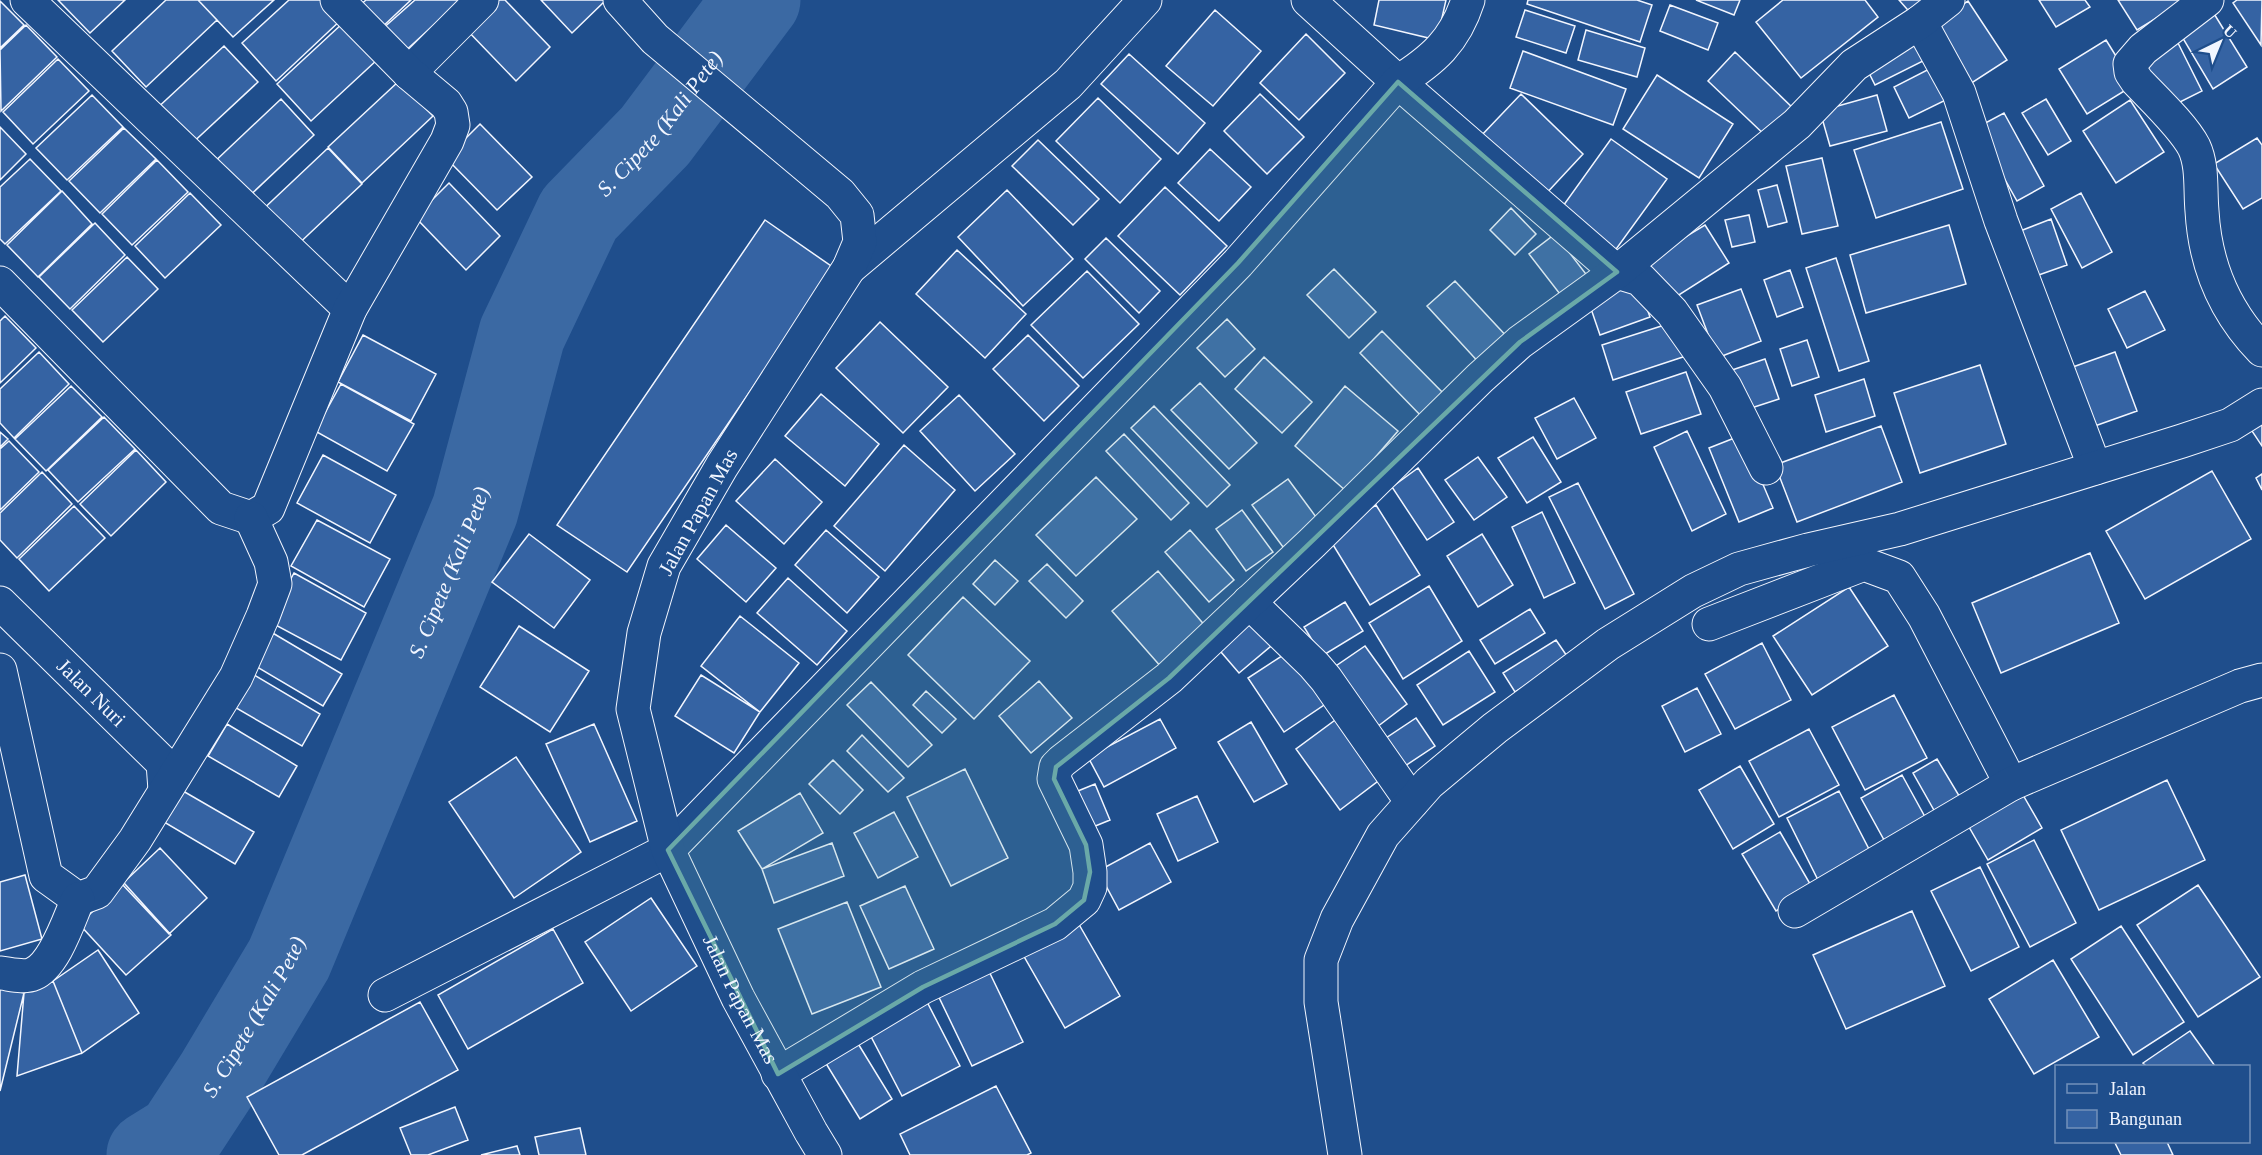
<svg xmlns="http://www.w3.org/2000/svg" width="2262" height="1155" viewBox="0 0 2262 1155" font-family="'Times New Roman',serif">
<rect width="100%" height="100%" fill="#1f4e8c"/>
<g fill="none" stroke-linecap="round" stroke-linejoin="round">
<path stroke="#3b69a3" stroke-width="87" id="s1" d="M150,1155L179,1137L219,1076L289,959L475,510L522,334L579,214L655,136L757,0"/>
</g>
<path fill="#3563a3" stroke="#f2f6ff" stroke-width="1.5" d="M58,0H125L90,33Z
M166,0H198L217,20L146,87L112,51Z
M200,0H274L233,37L199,1Z
M289,0H326L343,18L276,81L242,43Z
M366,0H411L379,30L358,7Z
M415,0H461L402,54L380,31Z
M494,0H505L550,47L516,81L465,28Z
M541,0H606L572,33Z
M1379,0H1446L1437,40L1374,25Z
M1528,0H1637L1652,5L1640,42L1527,4Z
M1696,0H1740L1734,15Z
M1783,0H1865L1878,17L1801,78L1756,22Z
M1899,0H1935L1914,17Z
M2039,0H2085L2090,7L2056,27Z
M2118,0H2186L2137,30Z
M2237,0H2262L2261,45L2233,3Z
M0,1L24,25L0,48Z
M1968,1L2007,60L1970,84L1931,25Z
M2208,4L2247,67L2213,89L2178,30Z
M1670,5L1718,23L1708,50L1660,31Z
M1215,10L1261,51L1213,106L1166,66Z
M1525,10L1575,26L1566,53L1516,37Z
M344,22L378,59L311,121L277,84Z
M26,25L57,57L1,111L0,50Z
M1586,30L1645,48L1637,77L1578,60Z
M1306,34L1345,73L1299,120L1260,83Z
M1917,34L1929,58L1875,85L1863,61Z
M2175,37L2202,91L2166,109L2136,57Z
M2106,40L2134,85L2087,114L2059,69Z
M224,46L258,82L187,148L153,112Z
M1523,51L1626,89L1613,125L1510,88Z
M1735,52L1797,112L1770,140L1708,81Z
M1129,54L1205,123L1178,154L1101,84Z
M58,59L89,91L33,144L3,112Z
M1937,65L1952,97L1909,118L1894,87Z
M1657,75L1733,124L1699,178L1623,129Z
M399,81L433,116L362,183L328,147Z
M1260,94L1304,137L1267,174L1224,131Z
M1521,94L1583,154L1543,197L1480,137Z
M92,95L123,127L67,180L36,148Z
M1877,95L1887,131L1830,146L1820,111Z
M1098,98L1161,159L1120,203L1056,141Z
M281,99L314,135L243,202L210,166Z
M2046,99L2071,141L2048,155L2022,113Z
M2130,100L2164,152L2116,183L2083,131Z
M2004,113L2044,186L2017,201L1976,128Z
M1941,122L1963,189L1876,218L1854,150Z
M480,124L532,177L497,210L446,158Z
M0,127L26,154L0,180Z
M124,128L156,159L100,213L69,181Z
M2257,138L2262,145V198L2243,209L2214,164Z
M1611,139L1667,179L1614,252L1558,213Z
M1038,140L1099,199L1073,225L1012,166Z
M328,148L362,184L291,251L257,215Z
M1210,149L1251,187L1219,221L1178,183Z
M1822,158L1838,226L1802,234L1786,166Z
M30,159L61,191L5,244L0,239V187Z
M157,160L188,192L132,245L102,214Z
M449,183L500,236L466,270L415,217Z
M1777,185L1787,222L1768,227L1758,190Z
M1165,187L1227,246L1180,295L1118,236Z
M1007,190L1073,259L1023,306L958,237Z
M62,191L92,224L38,277L7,245Z
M190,193L221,225L165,278L135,246Z
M2081,193L2112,252L2082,268L2051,209Z
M1511,208L1536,234L1515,255L1490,230Z
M1749,215L1755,242L1732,247L1725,220Z
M2051,219L2067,265L2033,277L2015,233Z
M765,220L834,268L627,572L557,525Z
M95,223L125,255L70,309L39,277Z
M1705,225L1729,263L1671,300L1647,260Z
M1949,225L1966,284L1866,313L1850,255Z
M1555,234L1589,278L1563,298L1529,254Z
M1106,238L1160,291L1139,313L1085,259Z
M957,250L1026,314L985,358L916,294Z
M127,257L158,289L103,342L72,310Z
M1836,258L1869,361L1839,371L1806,268Z
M1334,269L1376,312L1349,338L1307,295Z
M1790,270L1803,307L1777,317L1764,280Z
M1087,271L1139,324L1083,378L1031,325Z
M1455,281L1510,340L1482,366L1427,306Z
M1637,281L1650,317L1600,335L1588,300Z
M1741,289L1761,341L1717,358L1697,305Z
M2145,291L2165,330L2127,348L2108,309Z
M5,316L36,348L0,383V321Z
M1227,319L1255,349L1225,377L1197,348Z
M880,322L948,387L903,433L836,368Z
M1674,322L1686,356L1613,380L1602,345Z
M1382,331L1447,397L1424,419L1360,353Z
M363,335L436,374L411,421L338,382Z
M1028,335L1079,386L1044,421L993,369Z
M1807,340L1819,377L1792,386L1780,349Z
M39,352L69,384L14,438L0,423V389Z
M2115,352L2137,411L2092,427L2070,368Z
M1264,357L1312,402L1282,433L1235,389Z
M1765,359L1779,399L1742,411L1729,371Z
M1980,365L2006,444L1920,473L1894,393Z
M1686,372L1701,414L1641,434L1626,392Z
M1864,379L1875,416L1826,432L1815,395Z
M1200,383L1257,443L1229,469L1171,410Z
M341,384L414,424L387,471L315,431Z
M71,386L102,417L46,471L15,439Z
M1345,386L1398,431L1346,491L1295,446Z
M821,394L879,444L845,486L785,436Z
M959,395L1015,454L975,491L920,431Z
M1574,398L1596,438L1557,459L1535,418Z
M1154,406L1230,485L1207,507L1131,428Z
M104,417L135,449L78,502L48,470Z
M2262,420V446L2250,428Z
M1881,426L1902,482L1797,522L1775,465Z
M1687,431L1726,514L1692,531L1654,447Z
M0,432L8,439L0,447Z
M1124,434L1189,503L1171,520L1106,451Z
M1742,435L1773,508L1739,522L1709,448Z
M1533,437L1561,482L1527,503L1498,458Z
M9,441L39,472L0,510V449Z
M904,445L955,490L885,571L834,526Z
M136,450L166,482L111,536L80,504Z
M323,455L396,495L370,543L297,503Z
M1478,457L1507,497L1474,520L1445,480Z
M775,459L822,502L784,544L736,501Z
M1418,468L1454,522L1427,540L1392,487Z
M2212,471L2251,539L2145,599L2106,531Z
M42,472L72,504L17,558L0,540V513Z
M2262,474V490L2256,478Z
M1096,477L1137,519L1076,576L1036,535Z
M1288,479L1319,521L1283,547L1252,505Z
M1578,483L1634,594L1605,609L1549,497Z
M1376,505L1420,575L1370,605L1327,535Z
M74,506L105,538L49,591L19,559Z
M1242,510L1273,552L1246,571L1216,529Z
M1542,512L1575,583L1544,598L1512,527Z
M317,520L390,559L364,607L291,566Z
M726,525L776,568L746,602L697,559Z
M826,530L879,577L847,613L795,565Z
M1190,530L1234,580L1209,602L1165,552Z
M529,534L590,580L554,628L492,582Z
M1482,534L1513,585L1478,607L1447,556Z
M2090,553L2119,623L2001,673L1972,603Z
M995,560L1018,581L995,605L973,584Z
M1047,564L1083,601L1066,618L1029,581Z
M1158,571L1207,628L1162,668L1112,611Z
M294,573L366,613L341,660L268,621Z
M788,578L847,631L817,665L757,613Z
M1429,586L1462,641L1403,679L1369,623Z
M1849,587L1888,646L1812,695L1773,636Z
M963,597L1030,661L974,719L908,655Z
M1345,602L1363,631L1322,656L1304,627Z
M1530,609L1545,633L1495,664L1480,640Z
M740,616L799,663L760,712L701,666Z
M1248,619L1271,646L1239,673L1215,645Z
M519,626L589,671L550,732L480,687Z
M271,632L342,674L323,706L252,664Z
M1556,640L1569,659L1515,692L1503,673Z
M1762,643L1791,700L1735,729L1705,674Z
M1365,646L1407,704L1373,730L1330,670Z
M1291,650L1327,703L1284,732L1248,678Z
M1469,651L1495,692L1443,725L1417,685Z
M249,672L320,714L302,746L231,705Z
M701,675L760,712L734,753L675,716Z
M1039,681L1072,718L1031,753L999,716Z
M871,682L932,745L908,767L847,705Z
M1697,688L1721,734L1685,752L1662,706Z
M926,691L956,719L942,733L913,705Z
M1894,695L1927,758L1865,790L1832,727Z
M1342,715L1386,775L1340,810L1296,749Z
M1416,718L1435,746L1399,770L1380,742Z
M1160,719L1176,748L1104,787L1088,757Z
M1251,722L1287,784L1254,802L1218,742Z
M227,724L297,766L279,797L208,756Z
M594,724L637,821L590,842L546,744Z
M1809,729L1839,785L1779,817L1749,761Z
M862,735L904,778L888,792L847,751Z
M516,757L581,852L514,898L449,802Z
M1937,759L1964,804L1939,819L1913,773Z
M833,760L863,790L840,814L809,784Z
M1740,766L1774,824L1733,849L1699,790Z
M965,769L1008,858L951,886L907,797Z
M1902,775L1930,826L1889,849L1861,798Z
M2167,780L2205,860L2099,910L2061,830Z
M1095,784L1110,820L1088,829L1073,793Z
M2019,788L2042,828L1988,860L1965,820Z
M183,791L254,832L235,864L164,822Z
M1839,791L1872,855L1819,882L1787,818Z
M800,793L823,833L762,869L738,831Z
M1197,796L1218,842L1178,861L1157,814Z
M894,812L918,857L878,878L854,833Z
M1780,832L1813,889L1776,911L1742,854Z
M2034,840L2076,923L2030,947L1987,864Z
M832,843L844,876L774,903L762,869Z
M1150,843L1171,882L1119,910L1098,871Z
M160,848L207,898L169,934L122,884Z
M1980,867L2019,947L1971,971L1931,891Z
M25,875L42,939L0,951V882Z
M124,883L171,935L126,975L79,924Z
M2198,885L2260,977L2198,1017L2137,925Z
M905,886L934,949L889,969L860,906Z
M651,898L697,966L631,1011L585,942Z
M847,902L881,987L812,1014L778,929Z
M1912,911L1945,986L1846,1029L1813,955Z
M1073,914L1120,996L1065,1028L1018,946Z
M2121,926L2184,1022L2133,1055L2071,959Z
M553,929L583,983L468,1049L438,995Z
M98,950L139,1013L82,1053L53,981Z
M2053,960L2099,1037L2034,1074L1989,999Z
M985,963L1023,1042L972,1066L934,987Z
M53,981L82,1053L17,1076L24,993Z
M0,987L24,993L0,1091Z
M924,996L960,1066L902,1096L865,1025Z
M420,1002L458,1070L302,1155H279L247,1097Z
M2190,1031L2215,1066H2146L2143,1063Z
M854,1037L892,1099L860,1119L822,1057Z
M996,1086L1031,1153L1027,1155H910L900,1134Z
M455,1107L468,1140L428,1155H411L400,1128Z
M580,1128L586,1155H539L535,1137Z
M2118,1142H2167L2173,1155H2121L2115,1143Z
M517,1146L520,1155H481Z"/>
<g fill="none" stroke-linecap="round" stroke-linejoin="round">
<g stroke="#f2f6ff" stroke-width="35">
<g id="street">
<path d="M27,0L350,309"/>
<path d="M1308,0L1398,82L1617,272L1640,279L1672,312L1725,387L1766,468"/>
<path d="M2207,0L2143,49L2130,64L2131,72L2137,81C2154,99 2183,126 2194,147C2203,166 2200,190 2202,211C2205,264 2224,311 2262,350"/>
<path d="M1920,22L1959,93L2001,221L2095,468"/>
<path d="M409,73L482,0"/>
<path d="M849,268L1068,84L1145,0"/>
<path d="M0,283L221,508L251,518L268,508L350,309L447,141L453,125L451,112L446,104L409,73L337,0"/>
<path d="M1249,602L1314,665L1326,679L1412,802"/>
<path id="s2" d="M0,603L163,763L165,790"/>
<path d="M1709,624L1864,564L1899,577L1924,616L2011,784"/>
<path d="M0,670L46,876L78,899L97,892L135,840L236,677L263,616L275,584L271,562L251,518"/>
<path d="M1795,911L2011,784L2240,686L2262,680"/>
<path d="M0,973C10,974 24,978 33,974C55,965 69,919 78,899"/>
<path d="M385,995L668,850L1238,263L1398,82C1433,60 1455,41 1468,0"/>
<path d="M778,1074L923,987L1055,924L1084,900L1090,887V872L1086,845L1054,779L1056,767L1062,761L1169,678L1312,543L1480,378L1520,342L1617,272L1797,124L1854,65L1920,22L1948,0"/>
<path d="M1345,1155L1321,1002V960L1337,919L1383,835L1429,783L1495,728L1608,644L1693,591L1739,569L1808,550L1900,529L2182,441L2230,425L2262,405"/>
</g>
</g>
<g stroke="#f2f6ff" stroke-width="35">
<g id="secondary">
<path id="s3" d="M620,0L655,39L840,194L857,215L860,242L849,268L722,466L664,566L644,633L633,709L668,850L738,998L811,1132L825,1155"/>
</g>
</g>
<use href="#street" stroke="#1f4e8c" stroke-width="33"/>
<use href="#secondary" stroke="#1f4e8c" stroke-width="33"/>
</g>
<path fill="#6aa9a8" fill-opacity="0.2" stroke="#6aa9a8" stroke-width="4.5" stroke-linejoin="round" d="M1398,82L1617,272L1520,342L1169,678L1056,767L1054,779L1086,845L1090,872L1084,900L1055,924L923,987L778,1074L668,850L1238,263Z"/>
<g text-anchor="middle" stroke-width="4.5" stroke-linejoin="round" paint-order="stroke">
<g font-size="21" fill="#f2f6ff" stroke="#1f4e8c">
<text transform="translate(698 512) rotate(-61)" y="7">Jalan Papan Mas</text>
<text dy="7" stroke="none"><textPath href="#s2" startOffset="128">Jalan Nuri</textPath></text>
<text dy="7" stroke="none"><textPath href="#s3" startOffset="1185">Jalan Papan Mas</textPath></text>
</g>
<g font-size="22" font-style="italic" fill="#f2f6ff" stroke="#1f4e8c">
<text dy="8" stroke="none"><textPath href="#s1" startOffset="1166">S. Cipete (Kali Pete)</textPath></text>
<text dy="8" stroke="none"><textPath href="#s1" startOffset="662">S. Cipete (Kali Pete)</textPath></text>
<text dy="8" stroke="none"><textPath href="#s1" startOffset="176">S. Cipete (Kali Pete)</textPath></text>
</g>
</g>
<rect x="2055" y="1065" width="195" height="78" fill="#1f4e8c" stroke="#7391ba" stroke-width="1.5"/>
<rect x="2067" y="1084" width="30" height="9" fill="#1f4e8c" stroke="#7391ba" stroke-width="1.5"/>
<text x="2109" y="1095" font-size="18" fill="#f2f6ff">Jalan</text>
<rect x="2067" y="1110" width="30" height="18" fill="#3563a3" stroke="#7391ba" stroke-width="1.5"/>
<text x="2109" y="1125" font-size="18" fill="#f2f6ff">Bangunan</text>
<g transform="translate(2220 42) rotate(43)" stroke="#1f4e8c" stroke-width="4.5" paint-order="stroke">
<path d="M0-4.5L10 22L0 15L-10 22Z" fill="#f2f6ff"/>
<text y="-9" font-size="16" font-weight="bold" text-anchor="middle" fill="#f2f6ff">U</text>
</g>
</svg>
